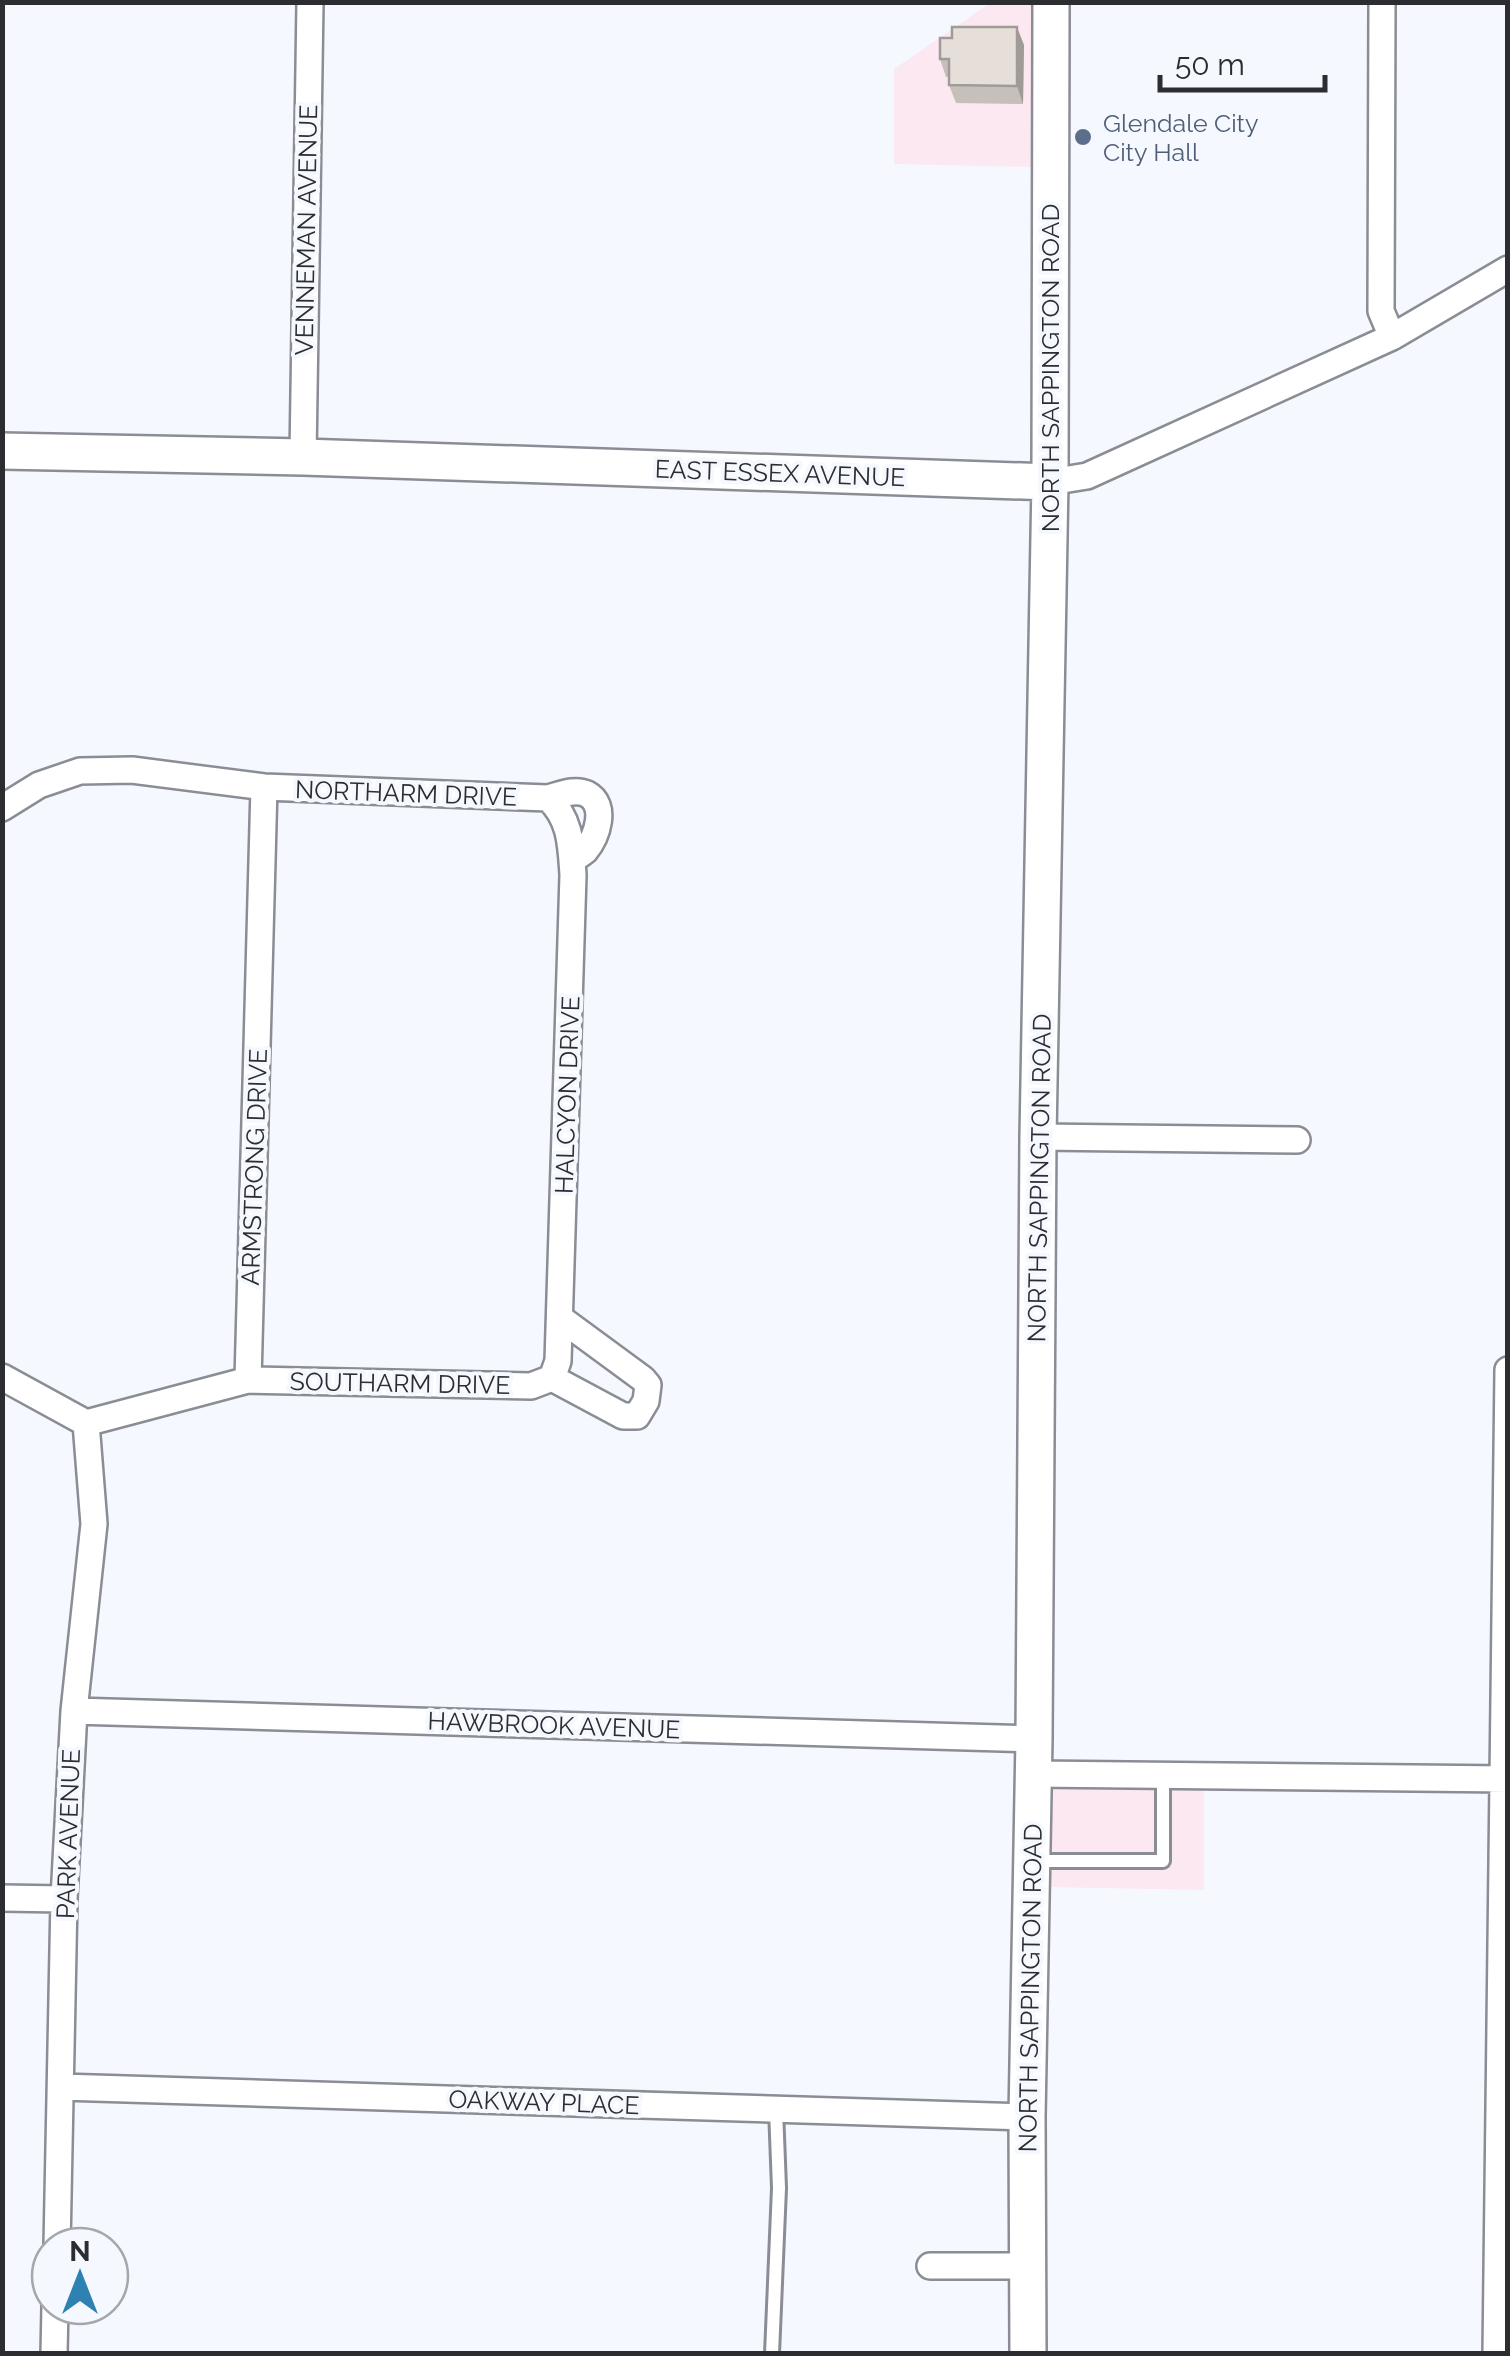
<svg xmlns="http://www.w3.org/2000/svg" width="1510" height="2356" viewBox="0 0 1510 2356" font-family="Raleway,sans-serif">
<rect width="100%" height="100%" fill="#f6f8ff"/>
<path fill="#fce8f1" d="M990,3H1036L1035,167L894,164V69Z
M1056,1786L1204,1788V1890L1046,1887L1050,1792Z"/>
<g fill="none" stroke-linecap="round" stroke-linejoin="round">
<g stroke="#8a8d94" stroke-width="18">
<path id="lane" d="M1035,1861H1163V1776
M772,2354L779,2188L776,2109"/>
</g>
<g stroke="#8a8d94" stroke-width="30">
<path id="street" d="M1382,2L1381,311L1392,337
M303,457L310,2
M1050,482L1087,476L1392,337L1508,269
M548,798C560,795 575,788 587,794C608,805 597,837 585,851C583,853 575,858 572,860
M2,808L39,785L80,771L132,770L264,787L548,798C571,819 571,846 573,875L558,1361L552,1378
M1038,1137L1297,1140
M2,1377L86,1423
M552,1378L623,1416H637L646,1401L648,1385L643,1379L560,1318
M248,1380L264,787
M86,1423L248,1380L531,1386L552,1378
M74,1711L1034,1739
M1034,1774L1508,1779
M2,1898L64,1899
M61,2087L1027,2117
M57,2246L64,1899L74,1711L94,1524L86,1423
M930,2266H1029
M54,2354L55,2306
M1496,2354L1508,1370"/>
</g>
<g stroke="#8a8d94" stroke-width="40">
<path id="secondary" d="M2,451L303,457L1050,482
M1028,2354L1027,2117L1034,1739L1038,1137L1050,482L1051,2"/>
</g>
<use href="#lane" stroke="#fff" stroke-width="12"/>
<use href="#street" stroke="#fff" stroke-width="25"/>
<use href="#secondary" stroke="#fff" stroke-width="35"/>
</g>
<path fill="#c6bfba" d="M1024,45L1023,104L956,103L949,85V77H946L940,59Z"/>
<path fill="#a19b97" d="M1017,27L1024,45L1023,104L1017,86Z"/>
<path fill="#e6ded8" stroke="#a19b97" stroke-width="2.5" d="M952,27H1017V86L949,85V59H940V38H952Z"/>
<circle fill="#5c6f8a" stroke="#f6f8ff" stroke-width="4" cx="1083" cy="137" r="10"/>
<g text-anchor="middle" stroke-width="8" stroke-linejoin="round" paint-order="stroke">
<g font-size="25" fill="#4e5e75" stroke="#f6f8ff" text-anchor="start">
<text x="1103" y="132">Glendale City<tspan x="1103" dy="29">City Hall</tspan></text>
</g>
<g font-size="25" fill="#2c2d30" stroke="#f6f8ff">
<text transform="translate(306 230) rotate(-89)" y="9">VENNEMAN AVENUE</text>
<text transform="translate(1050 368) rotate(-90)" y="9">NORTH SAPPINGTON ROAD</text>
<text transform="translate(780 473) rotate(2)" y="9">EAST ESSEX AVENUE</text>
<text transform="translate(406 793) rotate(2)" y="9">NORTHARM DRIVE</text>
<text transform="translate(567 1095) rotate(-88)" y="9">HALCYON DRIVE</text>
<text transform="translate(254 1167) rotate(-88)" y="9">ARMSTRONG DRIVE</text>
<text transform="translate(1039 1178) rotate(-89)" y="9">NORTH SAPPINGTON ROAD</text>
<text transform="translate(400 1383) rotate(1)" y="9">SOUTHARM DRIVE</text>
<text transform="translate(554 1725) rotate(2)" y="9">HAWBROOK AVENUE</text>
<text transform="translate(68 1834) rotate(-88)" y="9">PARK AVENUE</text>
<text transform="translate(1030 1988) rotate(-89)" y="9">NORTH SAPPINGTON ROAD</text>
<text transform="translate(544 2102) rotate(2)" y="9">OAKWAY PLACE</text>
</g>
</g>
<rect width="1510" height="2356" fill="none" stroke="#2c2d30" stroke-width="10"/>
<g transform="translate(80 2276)"><circle r="48" fill="#f6f8ff" stroke="#a5a7ac" stroke-width="2.5"/>
<path d="M0-8L18 38L0 25L-18 38Z" fill="#2d82b2"/>
<text y="-15" font-size="28" font-weight="bold" text-anchor="middle" fill="#2c2d30">N</text>
</g>
<path d="M1160 75v15h165v-15" fill="none" stroke="#2c2d30" stroke-width="5"/>
<text x="1175" y="75" font-size="30" fill="#2c2d30" stroke="#f6f8ff" stroke-width="8" paint-order="stroke">50 m</text>
</svg>
